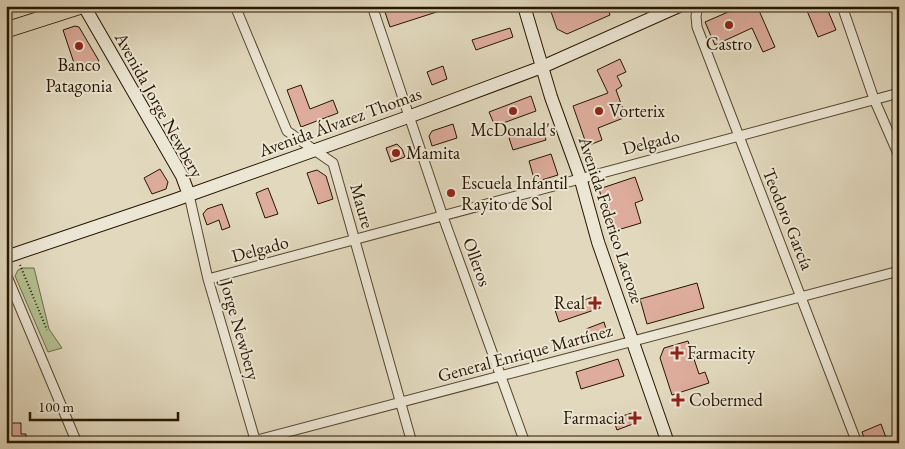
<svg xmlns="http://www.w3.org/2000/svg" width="905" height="449" viewBox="0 0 905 449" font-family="'EB Garamond',serif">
<rect width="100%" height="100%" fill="#e1d8bd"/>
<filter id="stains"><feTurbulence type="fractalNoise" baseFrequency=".004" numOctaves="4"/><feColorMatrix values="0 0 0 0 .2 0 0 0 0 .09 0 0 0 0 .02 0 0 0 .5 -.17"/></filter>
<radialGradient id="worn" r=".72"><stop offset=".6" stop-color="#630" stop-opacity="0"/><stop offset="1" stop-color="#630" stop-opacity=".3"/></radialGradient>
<path fill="#b3bf90" stroke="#6d6a48" d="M22,268H34L49,329L62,348L48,352L15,276L18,270Z"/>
<path fill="#ddac9c" stroke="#271600" d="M383,6H449V8L390,27Z
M549,6H607L610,15L567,34L557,29Z
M742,6H757L775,47L763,52L752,28L715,45L705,22Z
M805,6H826L836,30L818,37Z
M75,26L79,27L99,61L77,72L63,30Z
M510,28L513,37L476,50L472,40Z
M620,59L626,72L617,76L622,86L616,90L626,117L598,128L602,140L587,146L573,106L608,93L597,70Z
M443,66L447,79L432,85L427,72Z
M301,85L310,109L333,100L338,113L301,127L287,90Z
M531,96L536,111L495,126L489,112Z
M453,124L457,138L432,146L429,136L432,131Z
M542,127L546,140L513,150L509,138Z
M397,144L402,149L405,157L391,162L386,148Z
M551,154L558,175L535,182L529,161Z
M160,169L168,182L166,189L152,194L144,178Z
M317,170L326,176L333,199L318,204L307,173Z
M635,177L643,200L635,203L641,223L611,232L599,189Z
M268,188L278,214L265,218L256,193Z
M222,204L230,227L222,230L219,220L207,225L203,214L207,209Z
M697,283L704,308L647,324L640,299Z
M596,296L600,308L559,322L555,310Z
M604,322L607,332L604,337L591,342L586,329Z
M688,341L699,374L705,372L709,383L672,395L660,358L664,348Z
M618,359L624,376L581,389L576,372Z
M635,412L638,422L617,430L613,419Z
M6,423H21V434H26V443H6Z
M881,424L888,443H866L862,432Z"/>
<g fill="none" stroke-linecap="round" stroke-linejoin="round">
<g stroke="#56462f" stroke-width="11">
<path id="minor" d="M235,6L287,131L333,163L412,443
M372,6L442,214L525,443
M698,6L696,16L697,27L857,443
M842,6L874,99L899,156
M189,195L208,279L256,443
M6,274L77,443
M208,279L899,93
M246,443L899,271"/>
</g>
<g stroke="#271600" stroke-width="14">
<path id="secondary" d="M84,6L182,176L189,195
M524,6L551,97L580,177L598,242L668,443
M6,257L172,201L408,117L542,67L679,6"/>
</g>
<g stroke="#271600" stroke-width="17">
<path id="primary" d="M6,30L81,6"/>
</g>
<path stroke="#271600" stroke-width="2" stroke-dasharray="1 2.5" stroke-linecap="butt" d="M20,265L47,330"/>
<use href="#minor" stroke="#ece6d4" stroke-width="9"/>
<use href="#secondary" stroke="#ece6d4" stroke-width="12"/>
<use href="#primary" stroke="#e1d8bd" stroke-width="15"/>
</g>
<g fill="#8f2418" stroke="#ece6d4" stroke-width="2">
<circle cx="729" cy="25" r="5"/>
<circle cx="79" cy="46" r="5"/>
<circle cx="513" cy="111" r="5"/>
<circle cx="599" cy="111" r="5"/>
<circle cx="396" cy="153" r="5"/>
<circle cx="451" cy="193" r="5"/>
<path d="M592.5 295.5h5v5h5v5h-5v5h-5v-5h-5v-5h5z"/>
<path d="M674.5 345.5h5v5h5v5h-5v5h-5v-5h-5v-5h5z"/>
<path d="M675.5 392.5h5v5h5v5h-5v5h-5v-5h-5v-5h5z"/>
<path d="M632.5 410.5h5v5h5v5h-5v5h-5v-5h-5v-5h5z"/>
</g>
<g text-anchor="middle" stroke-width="4" stroke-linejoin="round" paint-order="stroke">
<g font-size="18" fill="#271600" stroke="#ece6d4" text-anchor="start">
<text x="729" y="50" text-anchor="middle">Castro</text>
<text x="79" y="71" text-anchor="middle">Banco<tspan x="79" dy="21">Patagonia</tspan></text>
<text x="609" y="117">Vorterix</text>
<text x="513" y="136" text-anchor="middle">McDonald's</text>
<text x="406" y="159">Mamita</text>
<text x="461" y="189">Escuela Infantil<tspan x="461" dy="21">Rayito de Sol</tspan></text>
<text x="585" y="309" text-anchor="end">Real</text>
<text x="687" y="359">Farmacity</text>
<text x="689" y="406">Cobermed</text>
<text x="625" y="424" text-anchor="end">Farmacia</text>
</g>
<g font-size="18" fill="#271600" stroke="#ece6d4">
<text transform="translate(159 105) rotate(61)" y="6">Avenida Jorge Newbery</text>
<text transform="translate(340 122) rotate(-20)" y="6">Avenida Álvarez Thomas</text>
<text transform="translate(651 142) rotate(-14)" y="6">Delgado</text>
<text transform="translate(362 206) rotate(74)" y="6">Maure</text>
<text transform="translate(788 219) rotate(68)" y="6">Teodoro García</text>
<text transform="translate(611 220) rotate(72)" y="6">Avenida Federico Lacroze</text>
<text transform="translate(260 249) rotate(-15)" y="6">Delgado</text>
<text transform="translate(477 262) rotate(70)" y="6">Olleros</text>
<text transform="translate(240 330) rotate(74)" y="6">Jorge Newbery</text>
<text transform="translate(525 353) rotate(-15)" y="6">General Enrique Martínez</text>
</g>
</g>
<rect width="905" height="449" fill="none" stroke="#e1d8bd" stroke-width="25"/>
<rect x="8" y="8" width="890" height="434" fill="none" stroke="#271600" stroke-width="2.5"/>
<rect x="12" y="12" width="880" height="424" fill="none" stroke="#271600"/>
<path d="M30 412v8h148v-8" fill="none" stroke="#271600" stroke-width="2.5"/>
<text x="38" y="412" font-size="15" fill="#271600" stroke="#ece6d4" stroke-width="4" paint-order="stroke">100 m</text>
<rect width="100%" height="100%" filter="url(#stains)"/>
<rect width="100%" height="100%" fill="url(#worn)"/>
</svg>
